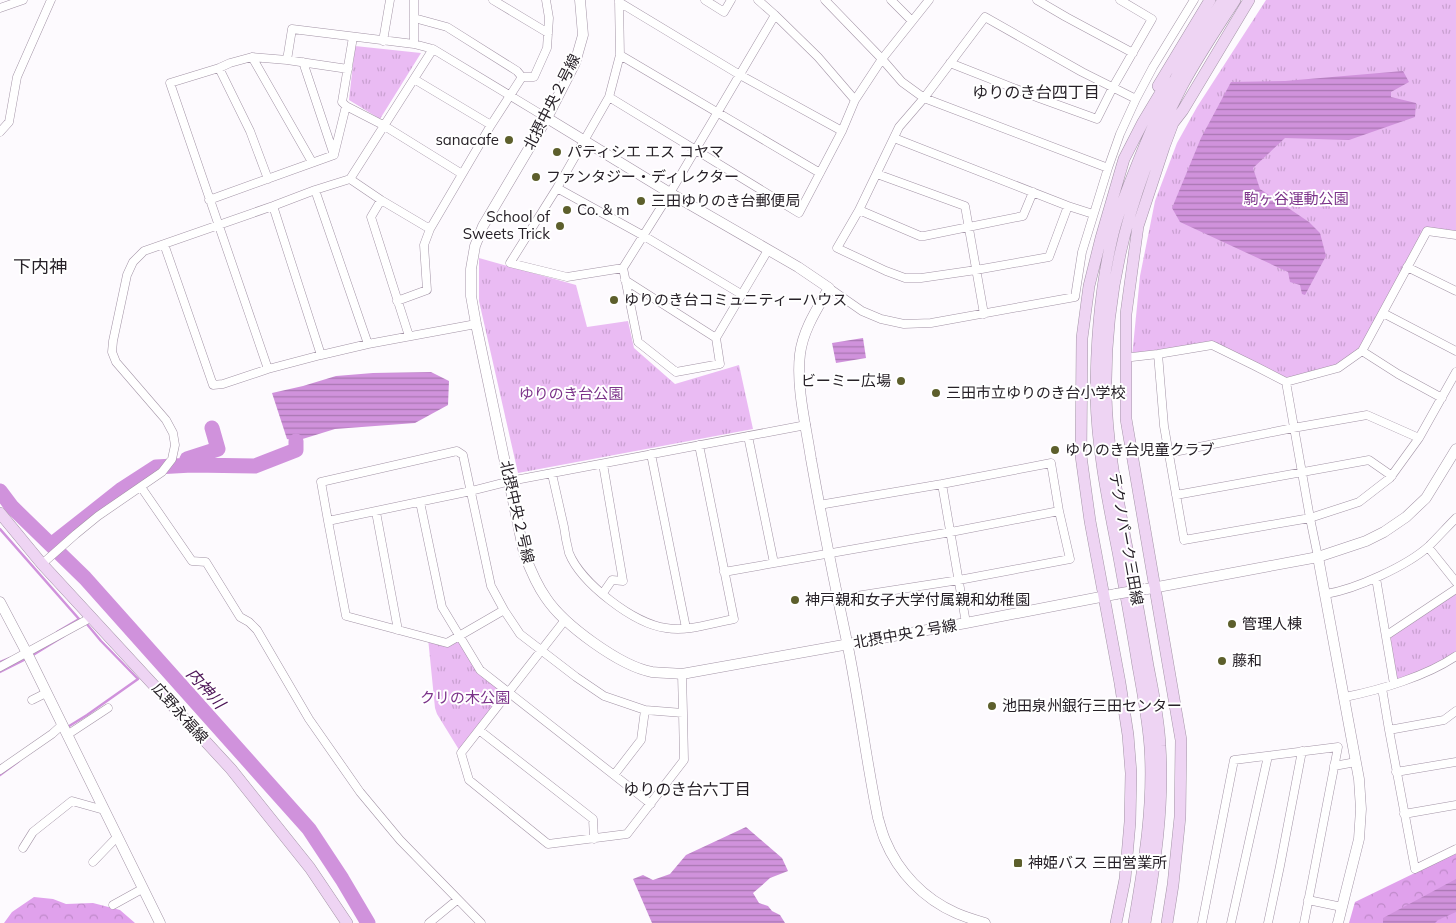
<svg xmlns="http://www.w3.org/2000/svg" width="1456" height="923" viewBox="0 0 1456 923" font-family="Mulish,'Noto Sans JP',sans-serif">
<defs>
<pattern id="grass-tufts" width="24" height="20" patternUnits="userSpaceOnUse" patternTransform="scale(1.25)"><rect width="24" height="20" fill="#eabbf3"/><path d="M3 7l-1-3M5 7V3M7 7l1-3M15 17l-1-3M17 17v-4M19 17l1-3" fill="none" stroke="#c9a0d0"/></pattern>
<pattern id="forest-crowns" width="20" height="18" patternUnits="userSpaceOnUse" patternTransform="scale(1.25)"><rect width="20" height="18" fill="#e0a1ec"/><path d="M2 6a3 3 0 1 1 6 0M12 15a3 3 0 1 1 6 0" fill="none" stroke="#c08aca"/></pattern>
<pattern id="water-rules" width="6" height="5" patternUnits="userSpaceOnUse" patternTransform="scale(1.25)"><rect width="6" height="5" fill="#d092dc"/><path d="M0 2.5h6" fill="none" stroke="#a977b2"/></pattern>
</defs>
<rect width="100%" height="100%" fill="#fdfafe"/>
<path fill="url(#grass-tufts)" d="M1266,0H1456V231H1427L1362,351L1338,368L1286,382L1212,345L1132,357L1140,276L1155,201L1177,143L1197,107Z
M355,46L421,53L380,119L349,100Z
M479,258L576,285L587,327L628,321L634,348L675,384L739,365L753,429L518,473L479,301Z
M1456,589V656L1394,684L1387,635Z
M459,635L480,670L508,693L461,753L437,714L435,708L428,638L447,643Z"/>
<path fill="url(#forest-crowns)" d="M1456,853V923H1349L1355,902Z
M34,897L53,899L66,904L93,903L120,910L135,923H4L12,912Z"/>
<path fill="url(#water-rules)" d="M1403,71L1409,82L1391,92V97L1416,103L1415,117L1349,140L1285,138L1253,168L1260,189L1309,222L1320,233L1326,256L1305,295L1302,294L1300,285L1290,282L1288,272L1180,222L1172,208L1201,138L1231,82L1285,81Z
M863,338L866,358L836,363L832,343Z
M431,372L449,381L448,405L415,423L335,429L296,441L287,439L272,393L303,386L336,376L373,373Z
M746,827L782,858L788,871L770,878L760,887L753,893L759,903L768,906L772,911L780,915L785,923H652L633,879L643,875L653,880L670,874L686,855Z
M1456,879V912L1438,920L1435,923H1383V918Z"/>
<g fill="none" stroke-linecap="round" stroke-linejoin="round">
<path stroke="#d092dc" stroke-width="2.5" d="M0,529L79,619L86,623L101,641L138,679L87,715L66,728
M57,632L79,619
M33,655L64,636
M0,662L10,658
M0,672L28,658
M0,775L19,761"/>
<path stroke="#d092dc" stroke-width="15" d="M186,462L187,459L218,449L212,428
M0,491L12,507L85,578L309,829L342,879L368,923
M51,545L122,489L156,467L192,465L255,466L296,450V441"/>
<g stroke="#a394a6" stroke-width="9">
<path id="minor" d="M414,0V44
M493,0L548,33
M619,0L620,55L609,97L557,188L510,263L567,277L623,268
M705,0L724,12L731,0
M758,0L775,15
M825,0L882,59L902,82L924,98L1108,168
M891,0L912,21
M1037,0L1066,17L1133,53
M619,2L740,75L842,131
M0,8L23,0
M414,18L447,27L517,71L522,77
M353,37L342,102L346,106L383,125L462,174
M383,41L390,0
M620,55L820,173
M252,57L312,162
M287,60L292,29L414,44L433,49L547,118
M303,62L334,155
M950,63L1039,98L1097,119L1113,87L1152,19L1120,0
M219,68L250,131L268,179
M414,79L491,125
M609,97L799,213L842,131L855,100L882,59L929,0
M0,132L9,122L17,77L51,0
M894,138L1068,206
M877,174L965,206L984,314
M350,179L381,200L430,229
M557,188L644,236L741,294
M315,190L368,344
M209,200L334,155L346,106
M381,200L371,217L409,336
M273,206L321,355
M859,210L920,236H924L1023,216L1033,192
M1093,214L1068,206L1049,257L976,270L921,278H905L886,271L837,248L859,210L899,127L924,98L985,17L1082,72L1136,99
M164,244L213,385L223,384L268,369L321,355L368,344L476,324
M768,250L716,338L720,364L676,372L638,342L623,268L670,193L775,15L818,57L855,100
M1407,267L1456,291
M625,280L716,338
M829,288L862,311L881,319L904,324L931,323L1075,297L1082,252L1108,168L1120,134L1136,99L1153,67L1194,0
M397,301L427,290L424,245L430,229L491,125L522,77H534L547,48L549,18L546,0
M1383,313L1456,351
M1362,351L1398,374L1442,398
M1158,354L1164,426L1184,540L1310,518L1359,502L1390,478L1419,438L1456,372
M1132,357L1158,354L1212,345L1255,366L1286,382L1338,368L1362,351L1427,231L1456,235
M268,369L170,83L219,68L230,63L252,57L287,60L348,69
M1286,382L1310,518L1318,557
M748,436L774,563
M1169,453L1293,428L1367,415L1419,438
M651,454L686,628
M603,464L623,581L612,580L603,593
M552,474C556,492 560,509 564,527C565,535 567,545 569,553C581,583 634,624 666,628C688,632 712,623 734,619L699,445
M942,484L966,623
M141,487L192,561L206,562L240,617L249,622L257,630L309,719L360,792L400,840L481,923
M1176,495L1369,460L1392,476
M420,502L442,607L480,670L651,804
M819,505L942,484L1051,463L1059,511
M376,512L398,630
M328,521L321,482L457,451L463,455L491,586L504,610
M1428,547L1456,582
M42,564L76,534L98,516L162,472L172,459L175,445L173,433L166,420L116,362L112,352L113,341L127,275L133,262L144,251L273,206L315,190L350,179L433,49
M724,572L951,532L1059,511L1070,559L959,580L837,599
M1376,578L1394,684
M1326,594C1356,589 1407,566 1429,546C1438,537 1447,527 1456,518
M565,620L461,753L469,780L548,844L627,834L684,760L683,713
M1387,635L1456,589
M0,667L92,617
M682,674L683,713L645,710L604,696L576,677L520,634L504,610L447,643L346,616L328,521L471,491L510,481L806,425
M1382,688L1389,730
M1345,697C1380,690 1427,676 1456,656
M32,700L46,693
M1456,711L1444,720L1389,730L1415,869L1456,849
M479,730L593,819L594,839
M67,735L108,708
M1334,766L1356,762
M0,770L52,734L62,725
M1396,772L1456,762
M614,775L641,740L645,710
M1404,814L1456,805
M23,848L33,832L72,801L104,810
M93,862L117,837
M1308,900L1342,907
M113,905L142,889
M429,923L457,900
M1202,923L1234,760L1338,747L1304,923
M1231,923L1268,756
M1268,923L1280,866L1302,751"/>
</g>
<g stroke="#a394a6" stroke-width="11">
<path id="tertiary" d="M580,0L583,35L575,63L547,118L483,226L475,246L471,269V296L476,324L524,553C530,569 536,584 546,598C564,625 620,666 652,672C661,673 672,673 682,674L966,623L1116,594
M547,118L670,193L798,267L829,288C817,309 803,330 800,354C796,387 806,426 811,459C822,521 834,581 847,642C859,700 866,760 878,818C880,825 882,833 885,840C898,872 924,899 956,913C965,917 975,920 985,923
M1318,557L1359,779L1361,809L1359,839L1338,923
M1147,589L1318,557L1366,541L1384,532L1406,517L1426,498L1456,449
M0,602L29,657L160,923"/>
</g>
<g stroke="#a394a6" stroke-width="12">
<path id="secondary" d="M1158,86L1210,0
M0,513L42,564L231,769L310,868L347,923
M1116,923L1125,879L1130,822L1131,773L1128,735L1120,683L1090,521L1081,456L1082,338L1089,286L1101,238L1124,159L1143,122L1167,82
M1134,923C1144,864 1154,807 1150,747C1148,720 1143,693 1138,666C1132,628 1125,590 1118,552C1108,501 1097,448 1096,396C1096,343 1100,290 1112,238C1117,216 1125,195 1133,175C1147,139 1162,104 1180,70C1193,46 1209,23 1223,0
M1145,923C1155,864 1164,807 1160,746C1159,719 1153,692 1148,666C1141,625 1134,584 1126,543C1117,494 1107,445 1106,395C1104,287 1132,182 1182,86C1198,56 1217,28 1235,0
M1167,923L1173,885L1180,817L1181,740L1126,419V314L1138,226L1164,147L1173,123L1183,110L1249,0"/>
</g>
<use href="#minor" stroke="#fff" stroke-width="8"/>
<use href="#tertiary" stroke="#fff" stroke-width="10"/>
<use href="#secondary" stroke="#eed4f3" stroke-width="11"/>
<g stroke="#a394a6" stroke-width="11" stroke-linecap="butt">
<path id="tertiary-bridge" d="M1116,594L1145,589"/>
</g>
<use href="#tertiary-bridge" stroke="#fff" stroke-width="10"/>
</g>
<g fill="#5d5f2c" stroke="#fff" stroke-width="2">
<circle cx="509" cy="140" r="5"/>
<circle cx="557" cy="152" r="5"/>
<circle cx="536" cy="177" r="5"/>
<circle cx="641" cy="201" r="5"/>
<circle cx="567" cy="210" r="5"/>
<circle cx="560" cy="226" r="5"/>
<circle cx="614" cy="300" r="5"/>
<circle cx="901" cy="381" r="5"/>
<circle cx="936" cy="393" r="5"/>
<circle cx="1055" cy="450" r="5"/>
<circle cx="795" cy="600" r="5"/>
<circle cx="1232" cy="624" r="5"/>
<circle cx="1222" cy="661" r="5"/>
<circle cx="992" cy="706" r="5"/>
<rect x="1013" y="858" width="10" height="10" rx="2.5"/>
</g>
<g text-anchor="middle" stroke-width="4" stroke-linejoin="round" paint-order="stroke">
<g font-size="15" fill="#272128" stroke="#fff">
<text transform="translate(552 102) rotate(-63)" y="5">北摂中央２号線</text>
<text transform="translate(517 512) rotate(77)" y="5">北摂中央２号線</text>
<text transform="translate(1126 539) rotate(80)" y="5">テクノパーク三田線</text>
<text transform="translate(905 634) rotate(-10)" y="5">北摂中央２号線</text>
<text transform="translate(180 713) rotate(48)" y="5">広野永福線</text>
</g>
<g font-size="15" fill="#272128" stroke="#fff" text-anchor="start">
<text x="499" y="145" text-anchor="end">sanacafe</text>
<text x="567" y="157">パティシエ エス コヤマ</text>
<text x="546" y="182">ファンタジー・ディレクター</text>
<text x="651" y="206">三田ゆりのき台郵便局</text>
<text x="577" y="215">Co. &amp; m</text>
<text x="550" y="222" text-anchor="end">School of<tspan x="550" dy="17">Sweets Trick</tspan></text>
<text x="624" y="305">ゆりのき台コミュニティーハウス</text>
<text x="891" y="386" text-anchor="end">ビーミー広場</text>
<text x="946" y="398">三田市立ゆりのき台小学校</text>
<text x="1065" y="455">ゆりのき台児童クラブ</text>
<text x="805" y="605">神戸親和女子大学付属親和幼稚園</text>
<text x="1242" y="629">管理人棟</text>
<text x="1232" y="666">藤和</text>
<text x="1002" y="711">池田泉州銀行三田センター</text>
<text x="1028" y="868">神姫バス 三田営業所</text>
</g>
<g font-size="15" fill="#7c338a" stroke="#fff">
<text x="1296" y="204">駒ヶ谷運動公園</text>
<text x="571" y="399">ゆりのき台公園</text>
<text x="465" y="703">クリの木公園</text>
</g>
<g font-size="16" fill="#272128" stroke="#fff">
<text x="1036" y="98">ゆりのき台四丁目</text>
<text x="687" y="795">ゆりのき台六丁目</text>
</g>
<g font-size="16" font-style="italic" fill="#4a1255" stroke="#fff">
<text transform="translate(206 688) rotate(48)" y="6">内神川</text>
</g>
<g font-size="18" fill="#272128" stroke="#fff">
<text x="40" y="273">下内神</text>
</g>
</g>
</svg>
